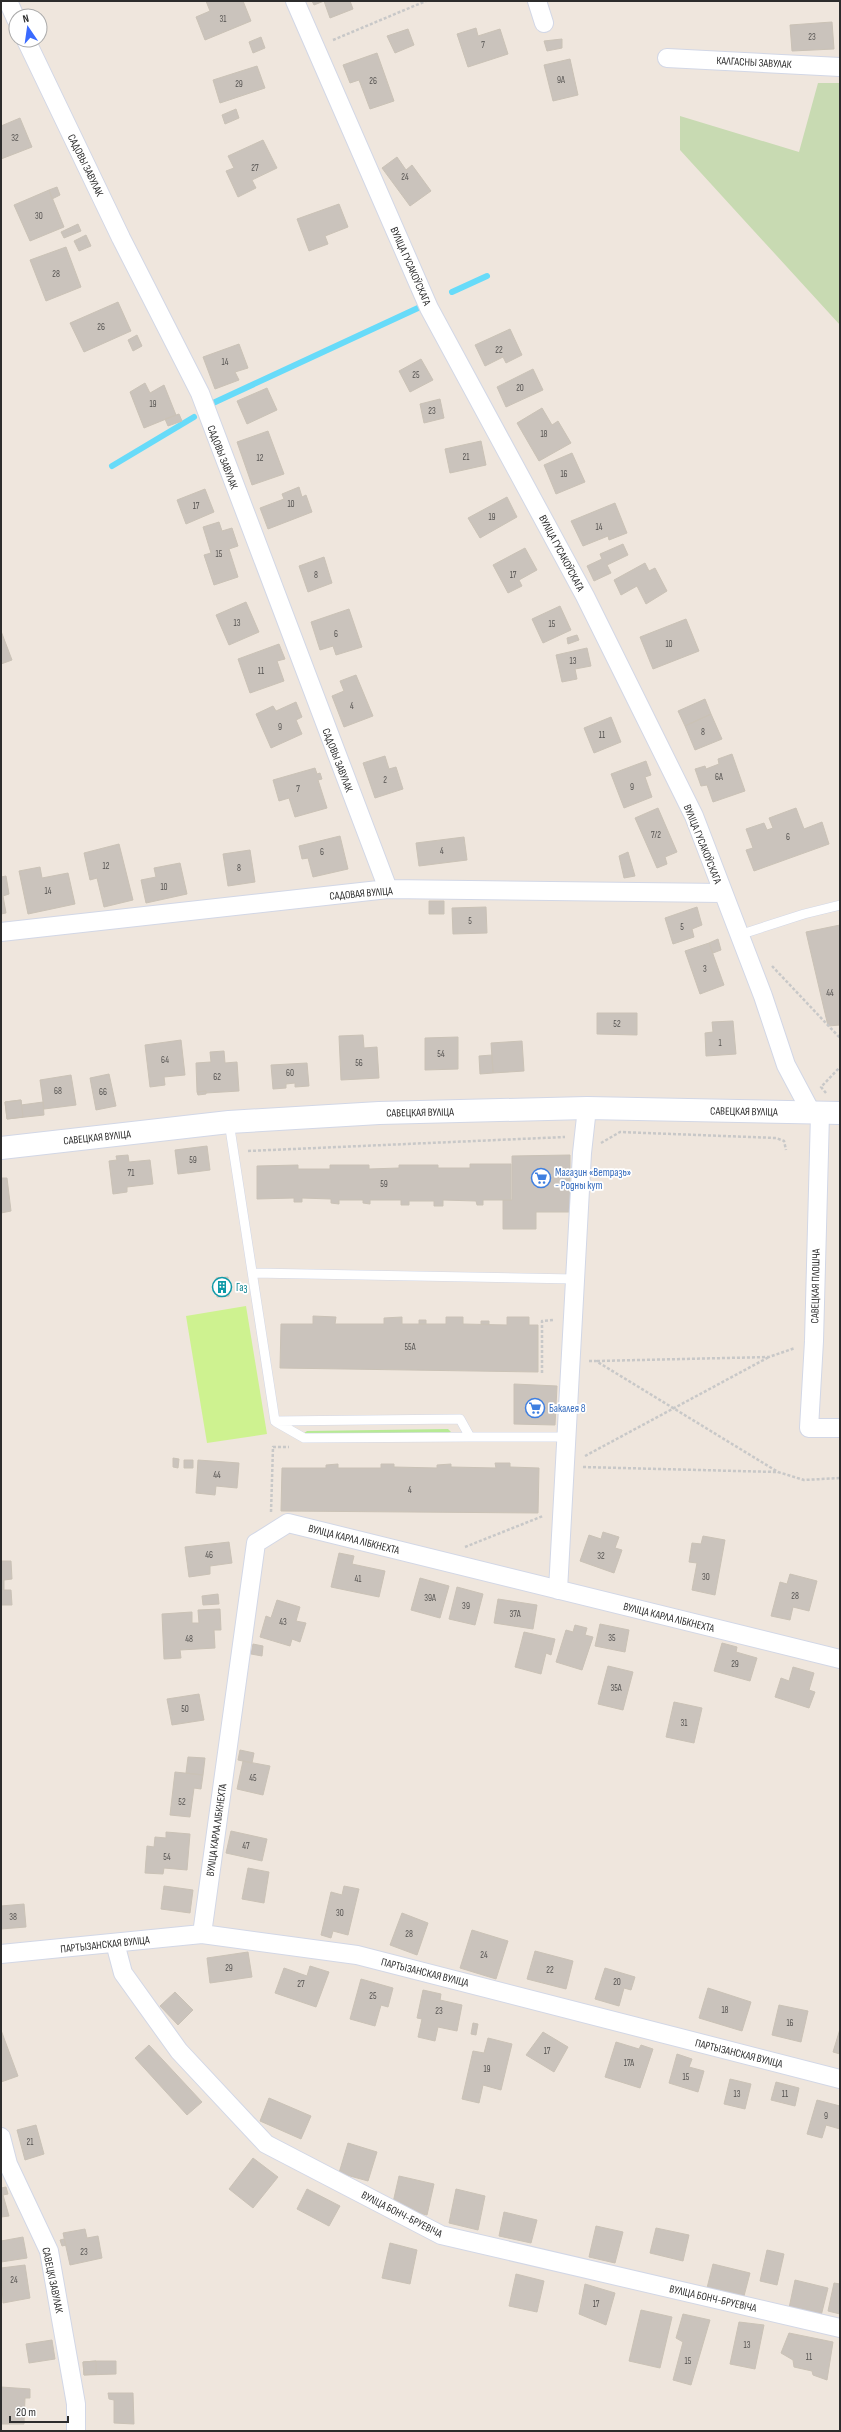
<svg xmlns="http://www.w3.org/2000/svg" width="841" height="2432" viewBox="0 0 841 2432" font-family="'Sofia Sans Condensed',sans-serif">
<rect width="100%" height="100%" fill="#efe6dd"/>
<path fill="#b7ea95" d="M448,1429L451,1432L448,1433L303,1434L307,1431Z"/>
<path fill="#c8dab2" d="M818,83H840V325L680,150V116L799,152Z"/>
<path fill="#cef290" d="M246,1306L267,1434L207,1443L186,1316Z"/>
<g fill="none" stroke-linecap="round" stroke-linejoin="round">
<path stroke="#67dbf9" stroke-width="6" d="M452,292L487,276
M211,404L418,308
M112,466L194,417"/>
</g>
<path fill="#cac3bc" stroke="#cac2b6" d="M206,1H243L251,21L205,40L196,17L210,11Z
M312,1H350L353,9L330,18L324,1L314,5Z
M832,22L834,49L792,51L790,25Z
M476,28L478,36L500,29L508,54L468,67L457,34Z
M408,29L414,45L395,53L387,36Z
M261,37L265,48L253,53L249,42Z
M562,39V48L547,51L544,41Z
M377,53L394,101L370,109L359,80L350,83L343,65Z
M570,59L578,95L553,101L544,65Z
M257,66L265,88L220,103L213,80Z
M236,109L239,118L225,124L222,115Z
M20,118L32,147L1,159V126Z
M263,140L277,168L252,180L256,188L238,197L226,171L234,168L228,156Z
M397,157L406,170L412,165L431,191L410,206L382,168Z
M57,187L60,195L52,199L49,190Z
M49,190L64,227L30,241L14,205Z
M339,204L348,227L325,236L328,244L309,251L297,219Z
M78,224L81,231L64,238L61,232Z
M86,235L91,246L79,251L74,241Z
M66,247L81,287L46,301L30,260Z
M118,302L131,331L84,352L70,323Z
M510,329L522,355L506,363L503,357L485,366L475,345Z
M137,335L142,346L133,351L128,340Z
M239,344L248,368L235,372L239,380L215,389L203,357Z
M421,359L433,380L410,392L399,371Z
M533,369L543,390L506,407L497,387Z
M145,383L150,393L164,385L176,415L144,428L130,392Z
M267,388L277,410L247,424L237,401Z
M440,399L444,418L424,423L420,404Z
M542,408L552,425L558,421L571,443L539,461L517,423Z
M179,414L182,421L168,426L165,419Z
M268,431L284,474L252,485L237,442Z
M481,441L486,465L450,473L445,449Z
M572,453L585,482L556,494L544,465Z
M299,487L302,497L306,495L312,512L268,529L260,508L284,499L282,494Z
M205,489L214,512L186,524L177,500Z
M507,497L517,517L480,538L468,518Z
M615,503L627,533L609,540L608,536L583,546L571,521Z
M219,522L222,531L232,528L238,546L229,549L238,577L214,585L204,555L211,553L203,527Z
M623,544L628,555L607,565L611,573L594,581L587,566L602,559L600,554Z
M525,548L537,570L519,580L522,586L508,593L493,565Z
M324,557L332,583L308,592L299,566Z
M645,563L649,571L655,568L667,591L646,604L637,586L621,595L614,580Z
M246,602L259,632L229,645L216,615Z
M560,606L571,630L543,643L532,619Z
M349,609L362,647L336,655L333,646L320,650L311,622Z
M686,619L699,651L653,669L640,637Z
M1,631L12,660L1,664Z
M577,635L579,640L568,644L567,638Z
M279,644L285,659L277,661L284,681L250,693L238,659Z
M587,648L591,666L575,669L577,679L562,682L556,655Z
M356,675L373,716L344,727L332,696L344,691L340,681Z
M705,699L711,714L685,726L678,711Z
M296,702L302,717L296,720L302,734L271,748L256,714L273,706L276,711Z
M711,714L722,739L695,750L685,726Z
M611,717L621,742L594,753L584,728Z
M732,754L745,791L713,802L707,785L701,786L695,769L705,766L706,769L719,764L718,759Z
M385,756L389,769L396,767L403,789L375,798L363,763Z
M646,761L651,775L645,777L652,797L624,808L611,774Z
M315,768L317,774L320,773L322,779L318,780L327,808L295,817L289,798L279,801L273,780Z
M658,808L677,852L665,857L667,864L657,868L635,818Z
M796,808L804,829L822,822L829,844L754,871L746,850L753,848L746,829L764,823L767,830L773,828L769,818Z
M340,836L348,869L313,877L308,858L302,859L299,846Z
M464,837L467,860L419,866L416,843Z
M119,844L133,900L104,907L97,878L90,880L84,853Z
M250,850L255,882L228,886L223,854Z
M628,852L635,876L624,878L619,856Z
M180,863L187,894L146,903L141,880L156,877L154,868Z
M40,867L42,878L68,873L75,904L28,914L19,871Z
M6,876L9,894L3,896L6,913L1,914V877Z
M429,901H444V914H429Z
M486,907L487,933L453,934L452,908Z
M697,907L702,925L692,929L694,937L673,944L665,918Z
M840,925V1025L828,1026L806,932Z
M718,939L721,950L713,953L709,943Z
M709,943L724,985L700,994L685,951Z
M597,1013H637V1035L597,1034Z
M733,1021L736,1054L706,1056L705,1033L713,1032L712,1022Z
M363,1035L364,1048L377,1047L379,1078L341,1080L339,1036Z
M458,1037V1069L425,1070V1038Z
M181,1040L185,1075L164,1077L165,1085L150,1087L145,1045Z
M522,1041L524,1071L493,1073L491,1043Z
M224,1051L225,1063L237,1062L239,1091L206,1093V1091L197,1092L196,1063L211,1062L210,1052Z
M492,1055L493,1073L480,1074L479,1056Z
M307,1063L309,1086L295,1087V1083L286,1084V1088L273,1089L271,1065Z
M109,1074L116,1106L96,1110L90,1078Z
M71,1075L76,1105L44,1109L40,1080Z
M206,1091V1094L198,1095L197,1092Z
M21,1100L23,1117L7,1119L5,1102Z
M21,1100V1105L43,1102L44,1115L7,1119L5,1102Z
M207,1146L210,1170L178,1174L175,1150Z
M128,1155L129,1162L150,1160L153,1184L127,1187V1192L113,1194L109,1161L117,1160L116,1156Z
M570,1155V1212H536V1229H503V1200H512V1156Z
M470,1164H511V1200H483V1205H477L476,1201L443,1200V1206H434V1201H409V1205H401V1200H370V1204L363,1203V1200H339V1204L331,1203V1199L302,1198V1202H294V1198L257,1199V1166L298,1165V1169H330V1165H369V1169L399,1168V1165H438V1168H470Z
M1,1178H7L11,1211L1,1213Z
M228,1277L229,1296L217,1297L216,1278Z
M313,1316L336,1317L335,1324H384V1318L402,1317V1324H446V1317H463V1324L507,1325V1317H529V1325H538V1372L280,1368L281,1324H313Z
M419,1320H426V1324H419Z
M481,1321H489V1324H481Z
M514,1384L557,1386L555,1425L514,1424Z
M173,1458L179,1459L178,1468L173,1467Z
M184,1460H193V1468H184Z
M198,1460L239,1463L237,1488L216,1486L215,1495L196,1493Z
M495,1463H510V1467L539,1468L538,1513L281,1511L282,1468H326V1465L338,1464V1468H381V1464H394V1467L437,1468V1465L451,1464V1467L496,1468Z
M603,1532L619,1537L615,1548L622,1550L614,1573L580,1561L589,1535L601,1539Z
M703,1536L725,1540L715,1595L692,1590L697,1563L689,1562L692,1543L701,1544Z
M229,1542L232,1563L210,1566V1574L189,1577L185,1547Z
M339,1553L354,1556L352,1564L385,1571L379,1597L331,1587Z
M1,1561H11L12,1579L4,1580V1590H11L12,1605H1Z
M790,1574L817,1581L809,1611L793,1607L790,1620L771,1616L780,1582L787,1584Z
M420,1578L449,1586L440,1618L411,1610Z
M457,1587L483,1594L475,1625L449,1619Z
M218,1594L219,1604L203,1605L202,1596Z
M498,1599L537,1605L533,1629L494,1623Z
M277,1600L300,1607L296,1621L306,1623L300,1642L292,1639L290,1646L260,1637L266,1616L271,1618Z
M220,1609L221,1630H214L215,1648L180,1650L181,1658L164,1659L162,1614L192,1612V1623H199L198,1610Z
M600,1624L629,1630L625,1652L595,1646Z
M575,1625L587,1628L585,1635L593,1637L582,1670L556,1662L566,1630L573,1632Z
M524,1632L555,1639L551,1655L546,1653L541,1674L515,1667Z
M722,1643L737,1647L736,1652L757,1658L750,1681L714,1671Z
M253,1644L263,1646L262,1656L251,1654Z
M608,1666L633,1672L623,1710L598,1704Z
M793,1667L814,1673L809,1690L815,1692L809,1708L775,1697L781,1678L789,1681Z
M199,1694L204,1720L172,1725L167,1699Z
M674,1702L702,1708L694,1743L666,1737Z
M240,1750L254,1753L252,1763L238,1760Z
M188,1757L205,1758L203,1775L186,1773Z
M243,1761L270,1766L263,1795L237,1789Z
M175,1772L203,1775L201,1789L194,1788L190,1817L170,1815Z
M231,1831L267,1839L262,1861L226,1853Z
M166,1832L190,1834L187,1870L164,1868L163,1874L145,1873L147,1846L154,1847L155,1837L166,1838Z
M248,1868L269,1872L264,1903L242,1899Z
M164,1886L193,1890L190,1913L161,1909Z
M344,1886L359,1889L348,1935L333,1931L331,1938L321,1935L331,1892L342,1895Z
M24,1904L26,1927L1,1929V1906Z
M402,1913L428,1923L417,1955L390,1945Z
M472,1930L508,1941L496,1979L460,1968Z
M535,1951L573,1961L566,1989L527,1979Z
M248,1952L252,1977L210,1983L207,1958Z
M310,1966L329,1972L316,2007L275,1993L284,1968L307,1976Z
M605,1968L635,1977L631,1990L624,1988L619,2006L595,1999Z
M361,1979L393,1988L388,2007L381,2005L375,2026L350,2019Z
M708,1988L751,2002L742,2031L699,2018Z
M423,1990L441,1994L440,2000L462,2005L457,2031L438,2027L435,2041L418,2037L422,2019L417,2018Z
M175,1992L193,2010L178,2025L160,2006Z
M779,2005L808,2011L801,2042L772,2035Z
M473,2023L478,2024L476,2035L471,2034Z
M840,2029V2054L833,2052Z
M1,2030L18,2076L1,2082Z
M543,2032L568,2047L554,2072L526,2055Z
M488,2038L512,2044L501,2090L483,2085L479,2103L462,2099L473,2051L484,2053Z
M616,2042L639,2049L641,2045L653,2049L640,2088L605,2077Z
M149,2045L202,2102L187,2115L135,2058Z
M677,2054L692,2059L689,2067L704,2071L698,2092L669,2083Z
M730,2079L751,2084L745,2109L724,2104Z
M776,2082L799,2088L795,2106L771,2100Z
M269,2098L311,2116L301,2139L260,2121Z
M817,2100L840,2106V2129L826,2125L822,2138L807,2134Z
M36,2125L44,2154L25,2160L17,2130Z
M348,2143L377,2152L368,2181L339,2173Z
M253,2158L278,2177L253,2208L229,2189Z
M399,2176L434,2184L427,2215L392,2207Z
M6,2187L8,2194L3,2195L9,2216L1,2217V2188Z
M307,2189L340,2206L329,2226L297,2209Z
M456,2189L485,2196L478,2230L449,2223Z
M504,2212L537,2220L531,2243L499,2236Z
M596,2226L623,2232L615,2263L589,2257Z
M656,2228L689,2235L683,2261L650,2253Z
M85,2229L87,2238L98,2236L102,2258L70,2265L63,2233Z
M23,2237L27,2258L1,2262V2241Z
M64,2239L66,2245L62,2246L60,2240Z
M390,2243L417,2250L410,2284L382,2278Z
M767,2250L784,2254L777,2285L760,2281Z
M713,2264L750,2273L744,2296L707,2288Z
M25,2265L30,2298L3,2303L1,2268Z
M516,2274L544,2281L537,2312L509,2306Z
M795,2280L828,2288L821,2316L789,2308Z
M834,2283L840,2284V2314L828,2311Z
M585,2284L615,2293L606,2325L579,2314Z
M641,2310L672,2317L660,2368L629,2361Z
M683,2314L710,2320L691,2385L673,2380L683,2342L676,2338Z
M739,2322L764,2325L755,2369L730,2364Z
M789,2333L833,2342L827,2380L813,2375L812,2371L794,2367L793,2360L781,2353Z
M52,2340L55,2359L29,2363L26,2344Z
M96,2361V2374L84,2375L83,2362Z
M96,2361H116V2374L84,2375L83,2362Z
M1,2387L30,2389V2398H25L24,2424H1Z
M108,2393H133L134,2424L114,2423V2400L109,2399Z"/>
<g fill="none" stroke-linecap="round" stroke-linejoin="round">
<g stroke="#d2d7e6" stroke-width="10">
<path id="service" d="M739,935L804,914L840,905
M229,1122L275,1421L460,1419L470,1437H566
M254,1273L575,1279
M276,1422L304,1438L470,1437"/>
</g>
<g stroke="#d2d7e6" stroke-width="20">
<path id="minor" d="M8,1L16,19
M295,1L429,308L585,596L694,816L763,996L786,1065L811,1112
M537,1L544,23
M26,40L121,238L200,393L388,889
M667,58L840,67
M1,932L388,889L723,893
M820,1114L814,1341L809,1428H840
M558,1590L582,1153L587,1108
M202,1934L256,1543L288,1523L840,1659
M115,1943L123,1973L179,2051L266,2144L441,2235L840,2328
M1,1954L202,1934L357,1955L840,2079
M1,2137L8,2164L49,2251L76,2404V2431"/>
</g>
<g stroke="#d2d7e6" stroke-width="24">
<path id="tertiary" d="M1,1148L229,1122L379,1113L587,1108L840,1113"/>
</g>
<path stroke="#c8c8c8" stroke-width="2.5" stroke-dasharray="3 2" stroke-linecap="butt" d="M333,40L426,1
M772,966L840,1038
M826,1093L821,1087L840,1067
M601,1143L620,1132L776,1138L784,1141L786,1150
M248,1151L565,1137
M589,1361H596L778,1472L804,1480L840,1478
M597,1361L769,1357L795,1348
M542,1373V1321L554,1320
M585,1456L769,1357
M583,1467L776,1472
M271,1512L273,1447H289
M465,1547L543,1516"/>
<use href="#service" stroke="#fff" stroke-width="9"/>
<use href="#minor" stroke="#fff" stroke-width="18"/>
<use href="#tertiary" stroke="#fff" stroke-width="22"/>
</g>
<defs>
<g id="supermarket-ring" transform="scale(1)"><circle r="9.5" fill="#fff" stroke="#3f7fe0" stroke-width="1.5"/><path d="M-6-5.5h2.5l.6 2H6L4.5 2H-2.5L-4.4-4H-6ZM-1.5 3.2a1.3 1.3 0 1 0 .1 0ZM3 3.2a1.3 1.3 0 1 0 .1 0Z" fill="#3f7fe0"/></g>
<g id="building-ring" transform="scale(1)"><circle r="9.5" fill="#fff" stroke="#0f9aa8" stroke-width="1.5"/><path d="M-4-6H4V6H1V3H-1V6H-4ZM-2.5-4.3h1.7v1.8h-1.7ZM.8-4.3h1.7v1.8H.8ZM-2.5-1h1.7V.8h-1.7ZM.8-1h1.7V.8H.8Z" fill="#0f9aa8"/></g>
</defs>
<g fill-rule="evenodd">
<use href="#supermarket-ring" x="541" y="1178"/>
<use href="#building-ring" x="222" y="1287"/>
<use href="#supermarket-ring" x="535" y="1408"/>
</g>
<g text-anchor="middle" stroke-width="3.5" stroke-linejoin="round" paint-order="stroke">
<g font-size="9" fill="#545250">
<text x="223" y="22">31</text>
<text x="812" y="40">23</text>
<text x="483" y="48">7</text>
<text x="561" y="83">9А</text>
<text x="373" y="84">26</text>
<text x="239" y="87">29</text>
<text x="15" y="141">32</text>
<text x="255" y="171">27</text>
<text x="405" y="180">24</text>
<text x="39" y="219">30</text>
<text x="56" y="277">28</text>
<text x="101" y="330">26</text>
<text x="499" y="353">22</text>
<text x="225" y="365">14</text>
<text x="416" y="378">25</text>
<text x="520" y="391">20</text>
<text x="153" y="407">19</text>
<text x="432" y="414">23</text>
<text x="544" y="437">18</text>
<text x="466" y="460">21</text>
<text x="260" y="461">12</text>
<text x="564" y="477">16</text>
<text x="291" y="507">10</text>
<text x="196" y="509">17</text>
<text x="492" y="520">19</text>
<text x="599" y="530">14</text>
<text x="219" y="557">15</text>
<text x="316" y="578">8</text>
<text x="513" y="578">17</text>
<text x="237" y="626">13</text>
<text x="552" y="627">15</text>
<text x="336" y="637">6</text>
<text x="669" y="647">10</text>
<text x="573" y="664">13</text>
<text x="261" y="674">11</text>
<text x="352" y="709">4</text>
<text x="280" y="730">9</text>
<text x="703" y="735">8</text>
<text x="602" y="738">11</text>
<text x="719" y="780">6А</text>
<text x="385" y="783">2</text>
<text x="632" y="790">9</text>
<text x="298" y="792">7</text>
<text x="656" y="838">7/2</text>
<text x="788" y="840">6</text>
<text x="442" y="854">4</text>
<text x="322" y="855">6</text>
<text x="106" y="869">12</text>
<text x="239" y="871">8</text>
<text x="164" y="890">10</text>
<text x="48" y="894">14</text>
<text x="470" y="924">5</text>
<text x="682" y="930">5</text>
<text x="705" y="972">3</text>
<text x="830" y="996">44</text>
<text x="617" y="1027">52</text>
<text x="720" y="1046">1</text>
<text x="441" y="1057">54</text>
<text x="165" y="1063">64</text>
<text x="359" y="1066">56</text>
<text x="290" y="1076">60</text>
<text x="217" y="1080">62</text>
<text x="58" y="1094">68</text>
<text x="103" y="1095">66</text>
<text x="193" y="1163">59</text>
<text x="131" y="1176">71</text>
<text x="384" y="1187">59</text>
<text x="410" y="1350">55А</text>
<text x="217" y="1478">44</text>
<text x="410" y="1493">4</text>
<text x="209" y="1558">46</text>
<text x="601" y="1559">32</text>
<text x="706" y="1580">30</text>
<text x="358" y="1582">41</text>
<text x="795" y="1599">28</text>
<text x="430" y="1601">39А</text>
<text x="466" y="1609">39</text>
<text x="515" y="1617">37А</text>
<text x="283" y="1625">43</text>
<text x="612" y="1641">35</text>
<text x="189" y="1642">48</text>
<text x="735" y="1667">29</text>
<text x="616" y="1691">35А</text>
<text x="185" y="1712">50</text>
<text x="684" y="1726">31</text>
<text x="253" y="1781">45</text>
<text x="182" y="1805">52</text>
<text x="246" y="1849">47</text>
<text x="167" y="1860">54</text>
<text x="340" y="1916">30</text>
<text x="13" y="1920">38</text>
<text x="409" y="1937">28</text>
<text x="484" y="1958">24</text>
<text x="229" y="1971">29</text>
<text x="550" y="1973">22</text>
<text x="617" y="1985">20</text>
<text x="301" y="1987">27</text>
<text x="373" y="1999">25</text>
<text x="725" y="2013">18</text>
<text x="439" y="2014">23</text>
<text x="790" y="2026">16</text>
<text x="547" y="2054">17</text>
<text x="629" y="2066">17А</text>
<text x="487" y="2072">19</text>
<text x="686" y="2080">15</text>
<text x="737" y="2097">13</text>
<text x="785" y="2097">11</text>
<text x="826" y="2119">9</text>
<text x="30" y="2145">21</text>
<text x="84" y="2255">23</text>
<text x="14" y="2283">24</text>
<text x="596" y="2307">17</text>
<text x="747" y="2348">13</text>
<text x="809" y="2360">11</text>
<text x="688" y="2364">15</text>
</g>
<g font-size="11" fill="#2c2c2c" stroke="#fff">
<text transform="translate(754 62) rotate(3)" y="4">КАЛГАСНЫ ЗАВУЛАК</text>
<text transform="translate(86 165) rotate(64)" y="4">САДОВЫ ЗАВУЛАК</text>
<text transform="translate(411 266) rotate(66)" y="4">ВУЛІЦА ГУСАКОЎСКАГА</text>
<text transform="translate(223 457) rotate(69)" y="4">САДОВЫ ЗАВУЛАК</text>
<text transform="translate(562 553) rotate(62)" y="4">ВУЛІЦА ГУСАКОЎСКАГА</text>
<text transform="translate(338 760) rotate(69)" y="4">САДОВЫ ЗАВУЛАК</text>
<text transform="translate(703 844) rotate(68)" y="4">ВУЛІЦА ГУСАКОЎСКАГА</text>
<text transform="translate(361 893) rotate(-5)" y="4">САДОВАЯ ВУЛІЦА</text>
<text transform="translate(744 1111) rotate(1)" y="4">САВЕЦКАЯ ВУЛІЦА</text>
<text transform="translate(420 1112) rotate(-1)" y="4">САВЕЦКАЯ ВУЛІЦА</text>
<text transform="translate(97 1137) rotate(-6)" y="4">САВЕЦКАЯ ВУЛІЦА</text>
<text transform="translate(815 1286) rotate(-89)" y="4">САВЕЦКАЯ ПЛОШЧА</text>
<text transform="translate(354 1539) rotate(14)" y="4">ВУЛІЦА КАРЛА ЛІБКНЕХТА</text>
<text transform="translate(669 1617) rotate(14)" y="4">ВУЛІЦА КАРЛА ЛІБКНЕХТА</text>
<text transform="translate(216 1830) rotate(-82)" y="4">ВУЛІЦА КАРЛА ЛІБКНЕХТА</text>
<text transform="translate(105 1944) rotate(-6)" y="4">ПАРТЫЗАНСКАЯ ВУЛІЦА</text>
<text transform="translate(425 1972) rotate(14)" y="4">ПАРТЫЗАНСКАЯ ВУЛІЦА</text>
<text transform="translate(739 2053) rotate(14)" y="4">ПАРТЫЗАНСКАЯ ВУЛІЦА</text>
<text transform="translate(402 2214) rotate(27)" y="4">ВУЛІЦА БОНЧ-БРУЕВІЧА</text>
<text transform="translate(53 2280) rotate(78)" y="4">САВЕЦКІ ЗАВУЛАК</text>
<text transform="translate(713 2298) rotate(13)" y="4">ВУЛІЦА БОНЧ-БРУЕВІЧА</text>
</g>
<g font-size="11" fill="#366cbe" stroke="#fff" text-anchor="start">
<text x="555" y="1176">Магазин «Ветразь»<tspan x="555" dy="13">- Родны кут</tspan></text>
<text x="549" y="1412">Бакалея 8</text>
</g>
<g font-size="11" fill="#0d838f" stroke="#fff" text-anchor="start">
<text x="236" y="1291">Газ</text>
</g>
</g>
<rect width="841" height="2432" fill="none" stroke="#2c2c2c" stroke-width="4"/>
<g transform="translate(28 28) rotate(347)"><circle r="19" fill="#ffffff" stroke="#ababab"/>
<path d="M0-3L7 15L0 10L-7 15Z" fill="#3a6aff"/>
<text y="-6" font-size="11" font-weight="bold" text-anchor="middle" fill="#2c2c2c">N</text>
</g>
<path d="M10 2416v6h58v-6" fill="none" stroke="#2c2c2c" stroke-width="2"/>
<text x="16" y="2416" font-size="12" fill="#2c2c2c" stroke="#ffffff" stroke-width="3" paint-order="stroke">20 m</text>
</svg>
